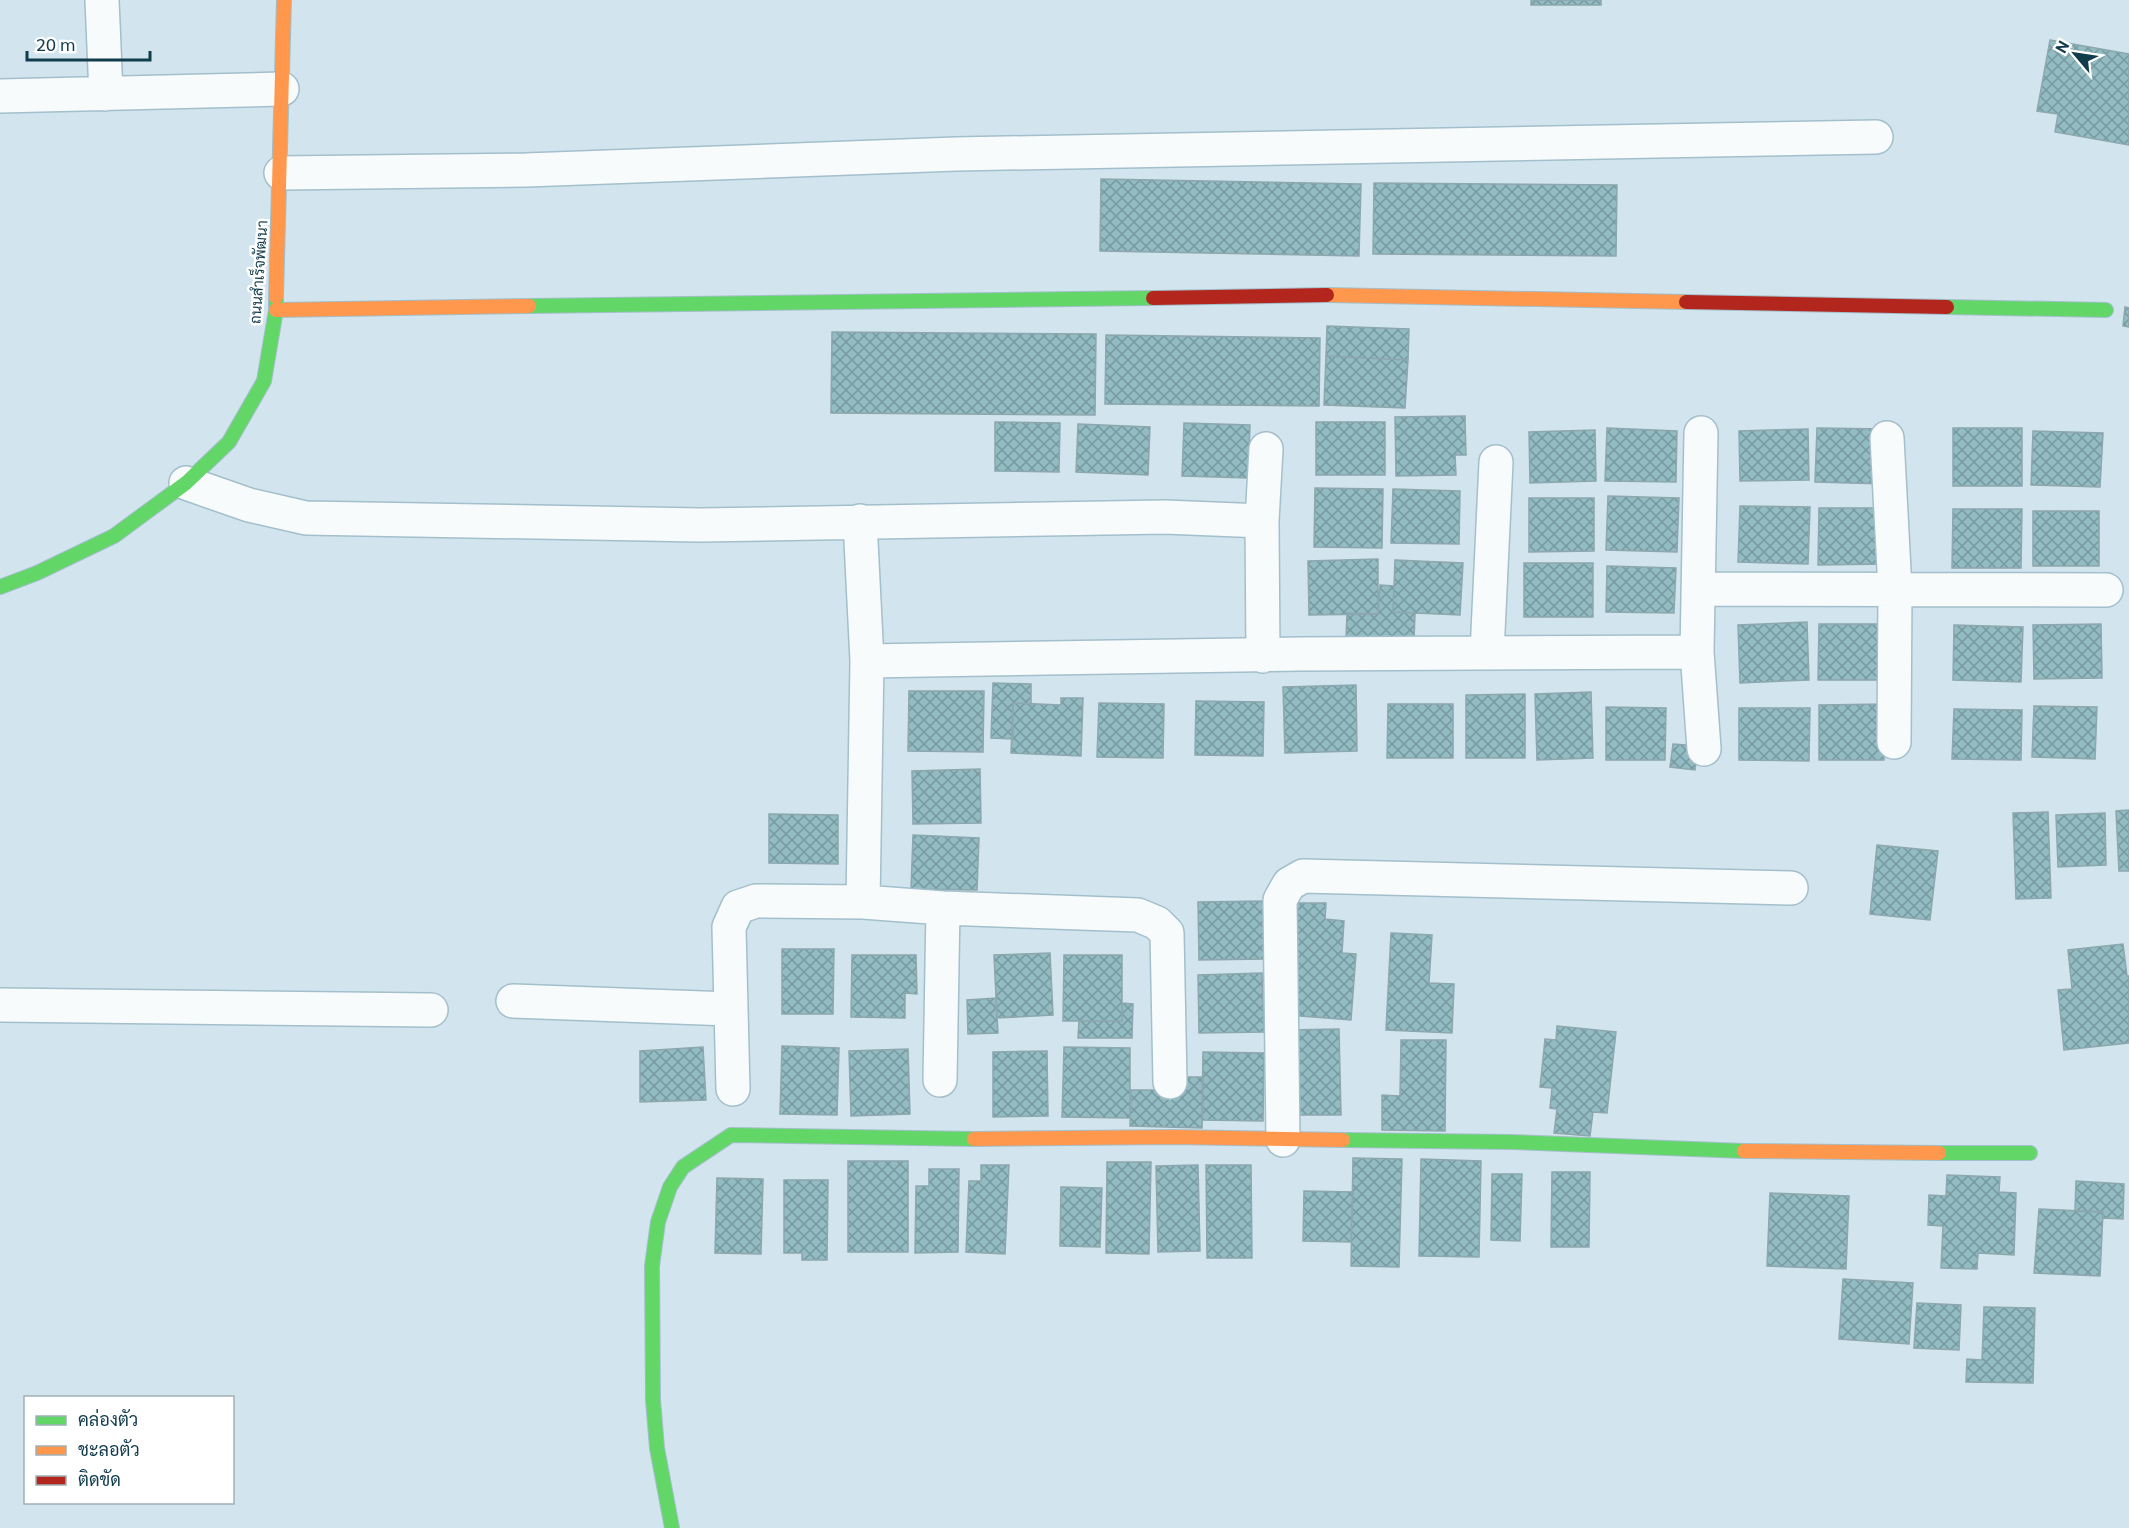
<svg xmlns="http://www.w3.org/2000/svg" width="2129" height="1528" viewBox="0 0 2129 1528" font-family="Georgia,Sarabun,serif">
<defs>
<pattern id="building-cross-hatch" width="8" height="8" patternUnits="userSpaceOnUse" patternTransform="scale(1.5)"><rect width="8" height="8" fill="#92bbc2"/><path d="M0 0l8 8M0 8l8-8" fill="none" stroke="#7699a0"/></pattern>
</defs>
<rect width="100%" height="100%" fill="#d2e5ee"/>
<path fill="url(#building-cross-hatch)" stroke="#8ca7ad" stroke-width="1.5" d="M1531,0H1601V5H1531Z
M2050,40L2129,54V145L2055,132L2058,114L2037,111Z
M1101,179L1361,184L1359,256L1100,251Z
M1374,183L1617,185L1616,256L1373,254Z
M2125,307L2129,308V327L2123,326Z
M1327,326L1409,329L1408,360L1326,356Z
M832,332L1096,334L1095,415L831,413Z
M1106,335L1320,338L1319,406L1105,404Z
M1326,356L1408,360L1405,408L1324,405Z
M1465,416L1466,455H1455L1456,475L1396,476L1395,417Z
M995,422L1060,423L1059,472L995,471Z
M1316,422H1385V475H1316Z
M1184,423L1250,425L1248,478L1182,476Z
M1078,424L1150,427L1148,475L1076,472Z
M1607,428L1677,431L1676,482L1605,481Z
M1817,428L1886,429L1885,484L1815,482Z
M1953,428H2022V486H1953Z
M1808,429L1809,480L1740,481L1739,431Z
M1595,430L1596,481L1530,483L1529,432Z
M2033,431L2103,433L2100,487L2031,485Z
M1315,488L1383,489L1382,548L1314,547Z
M1393,489L1460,491L1459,544L1391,543Z
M1608,496L1679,498L1677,552L1606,550Z
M1529,498H1594V551L1529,552Z
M1740,506L1810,507L1808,564L1738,562Z
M1819,508H1884V564L1818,565Z
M1953,509H2022L2021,568H1952Z
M2033,511H2099V566H2033Z
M1378,559V614L1309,615L1308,561Z
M1395,560L1463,563L1460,615L1393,612Z
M1524,563H1593V617H1524Z
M1607,566L1676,568L1674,613L1606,612Z
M1380,585L1394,586L1393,612L1415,613L1414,640L1346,637L1347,613L1378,614Z
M1807,622L1809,680L1740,683L1738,625Z
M1819,624H1888V680H1818Z
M2101,624L2102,678L2034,679L2033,625Z
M1954,625L2023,627L2021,682L1953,680Z
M993,683L1031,684V704L1013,703V739L991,738Z
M1356,685L1357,751L1285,753L1283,687Z
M909,691H984L983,752L908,751Z
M1591,692L1593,758L1537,760L1535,694Z
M1525,694V758H1466V695Z
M1061,698H1083L1081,756L1011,753L1013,703L1061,705Z
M1196,701L1264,702L1263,756L1195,755Z
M1099,703L1164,704L1163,758L1097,757Z
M1388,704H1453V758H1387Z
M1885,704L1884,760H1819V705Z
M2034,706L2097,707L2095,759L2032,757Z
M1606,707L1666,708L1665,760H1606Z
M1739,708H1810L1809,761L1739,760Z
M1954,709L2022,710L2021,760L1952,759Z
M1673,744L1698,746L1695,770L1670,767Z
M980,769L981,823L913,824L912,771Z
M2129,810V871H2119L2116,811Z
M2048,812L2051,898L2016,899L2013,813Z
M2105,813L2106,865L2058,867L2056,815Z
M769,814L838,815V864L769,863Z
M913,835L979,838L977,890L911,889Z
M1877,845L1938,851L1930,920L1870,914Z
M1264,901L1265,959L1199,960L1198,902Z
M1289,903H1326L1325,919L1344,921L1342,953L1356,954L1351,1020L1287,1015Z
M1391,933L1432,935L1429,983L1454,984L1452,1033L1386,1030Z
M2123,944L2127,976H2129V1043L2064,1050L2058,990L2072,989L2068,950Z
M782,949H834L833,1014H782Z
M1050,953L1053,1015L997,1018L994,955Z
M852,955H916L917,994L905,993V1018L851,1017Z
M1064,955H1122V1021H1063Z
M1262,973L1264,1032L1199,1033L1198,975Z
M996,998L998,1033L968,1034L967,1000Z
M1122,1003L1133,1004L1132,1038H1078L1079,1021H1122Z
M1557,1026L1616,1032L1607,1113L1593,1112L1590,1136L1554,1133L1557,1109L1550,1108L1552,1088L1540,1087L1545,1039L1556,1040Z
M1339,1029L1341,1115H1289L1287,1030Z
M1401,1040H1446L1445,1131L1382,1130V1095L1400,1096Z
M782,1046L839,1048L837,1115L780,1114Z
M703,1047L706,1100L640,1102V1051Z
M1064,1047L1130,1048V1118L1062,1117Z
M908,1049L910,1114L851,1116L849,1051Z
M1047,1051L1048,1116L993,1117V1052Z
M1203,1052L1264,1053L1263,1121L1202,1120Z
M1182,1077H1203L1202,1128L1130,1126L1131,1090H1182Z
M1353,1158L1402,1159L1399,1267L1351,1266Z
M1421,1159L1481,1161L1479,1257L1419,1256Z
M848,1161H908V1252H848Z
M1107,1162H1151L1149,1254L1106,1253Z
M981,1165H1009L1005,1254L966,1252L969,1181H981Z
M1198,1165L1200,1251L1158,1252L1156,1166Z
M1206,1165H1251L1252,1258H1207Z
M929,1169H959L958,1252L915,1253L916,1186H929Z
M1552,1172H1590L1589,1247H1551Z
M1492,1174H1522L1520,1241L1491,1240Z
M1947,1175L2000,1177L1999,1192L2016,1193L2014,1255L1978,1253L1977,1269L1941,1268L1943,1226L1928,1225L1929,1195L1946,1196Z
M717,1178L763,1179L761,1254L715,1253Z
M784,1180H828L827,1260H802V1253H784Z
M2076,1181L2124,1184L2123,1219L2103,1218V1212L2075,1211Z
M1061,1187L1102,1188L1100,1247L1060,1246Z
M1304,1191L1353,1192L1351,1242L1303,1241Z
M1770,1193L1849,1196L1846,1269L1767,1266Z
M2039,1209L2103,1212L2100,1276L2034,1273Z
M1843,1279L1913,1283L1909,1344L1839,1339Z
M1917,1303L1961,1305L1959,1350L1914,1348Z
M1984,1307L2035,1308L2033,1383L1966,1382L1967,1359L1982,1360Z"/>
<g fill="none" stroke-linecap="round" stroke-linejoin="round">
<g stroke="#a3bfcb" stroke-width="36">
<path id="street" d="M102,0L106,94
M0,96L282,89
M281,173L526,170L956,154L1876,137
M1701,433L1697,652L1704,749
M1887,438L1895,589L1894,742
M186,483L249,505L306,518L700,525L1165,517L1262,521L1263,656
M860,521L867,661L863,902
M1262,521L1266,449
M1698,589L2106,590
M1487,653L1496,462
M867,661L1300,654L1697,652
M513,1001L730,1009
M0,1005L431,1010
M940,1080L943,908
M733,1089L729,927L738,907L756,901L863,902L943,908L1138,915L1157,923L1167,933L1170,1082
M1283,1140L1280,900L1289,884L1303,876L1791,888"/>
</g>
<g stroke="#a3bfcb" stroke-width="16">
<path id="fast" d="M529,306L1153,298
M1947,307L2106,310
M0,587L37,573L114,536L186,483L229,442L264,381L276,310V297
M1343,1140L1511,1142L1744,1151
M1939,1153H2030
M672,1528L657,1448L653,1400L652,1266L658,1222L670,1187L683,1167L731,1135L974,1139"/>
</g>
<g stroke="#a3bfcb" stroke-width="16">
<path id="slow" d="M1327,295L1686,302
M276,297L284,0
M276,310L529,306
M974,1139L1174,1137L1343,1140
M1744,1151L1939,1153"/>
</g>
<g stroke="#a3bfcb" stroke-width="16">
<path id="jam" d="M1153,298L1327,295
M1686,302L1947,307"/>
</g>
<use href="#street" stroke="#f8fbfc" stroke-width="33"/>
<use href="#fast" stroke="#63d668" stroke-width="14"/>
<use href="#slow" stroke="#ff974d" stroke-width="14"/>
<use href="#jam" stroke="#b3261e" stroke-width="14"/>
</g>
<g text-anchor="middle" stroke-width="5" stroke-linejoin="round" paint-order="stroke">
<g font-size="15" fill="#113c4c" stroke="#fff">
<text transform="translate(259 272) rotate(-86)" y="5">ถนนสำเร็จพัฒนา</text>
</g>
</g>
<rect x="24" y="1396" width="210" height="108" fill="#ffffff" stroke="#a0b1b7" stroke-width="1.5"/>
<rect x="36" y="1416" width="30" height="9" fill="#63d668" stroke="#a0b1b7" stroke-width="1.5"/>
<text x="78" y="1426" font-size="18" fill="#113c4c">คล่องตัว</text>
<rect x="36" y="1446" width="30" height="9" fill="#ff974d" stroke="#a0b1b7" stroke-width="1.5"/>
<text x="78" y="1456" font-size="18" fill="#113c4c">ชะลอตัว</text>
<rect x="36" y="1476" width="30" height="9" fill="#b3261e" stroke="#a0b1b7" stroke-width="1.5"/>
<text x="78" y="1486" font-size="18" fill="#113c4c">ติดขัด</text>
<g transform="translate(2075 54) rotate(299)" stroke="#ffffff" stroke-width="4.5" paint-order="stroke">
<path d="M0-4.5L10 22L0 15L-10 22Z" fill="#113c4c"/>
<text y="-9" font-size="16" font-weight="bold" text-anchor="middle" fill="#113c4c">N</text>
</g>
<path d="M27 51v9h123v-9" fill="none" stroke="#113c4c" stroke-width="3"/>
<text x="36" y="51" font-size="18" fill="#113c4c" stroke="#ffffff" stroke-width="4.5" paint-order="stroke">20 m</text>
</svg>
